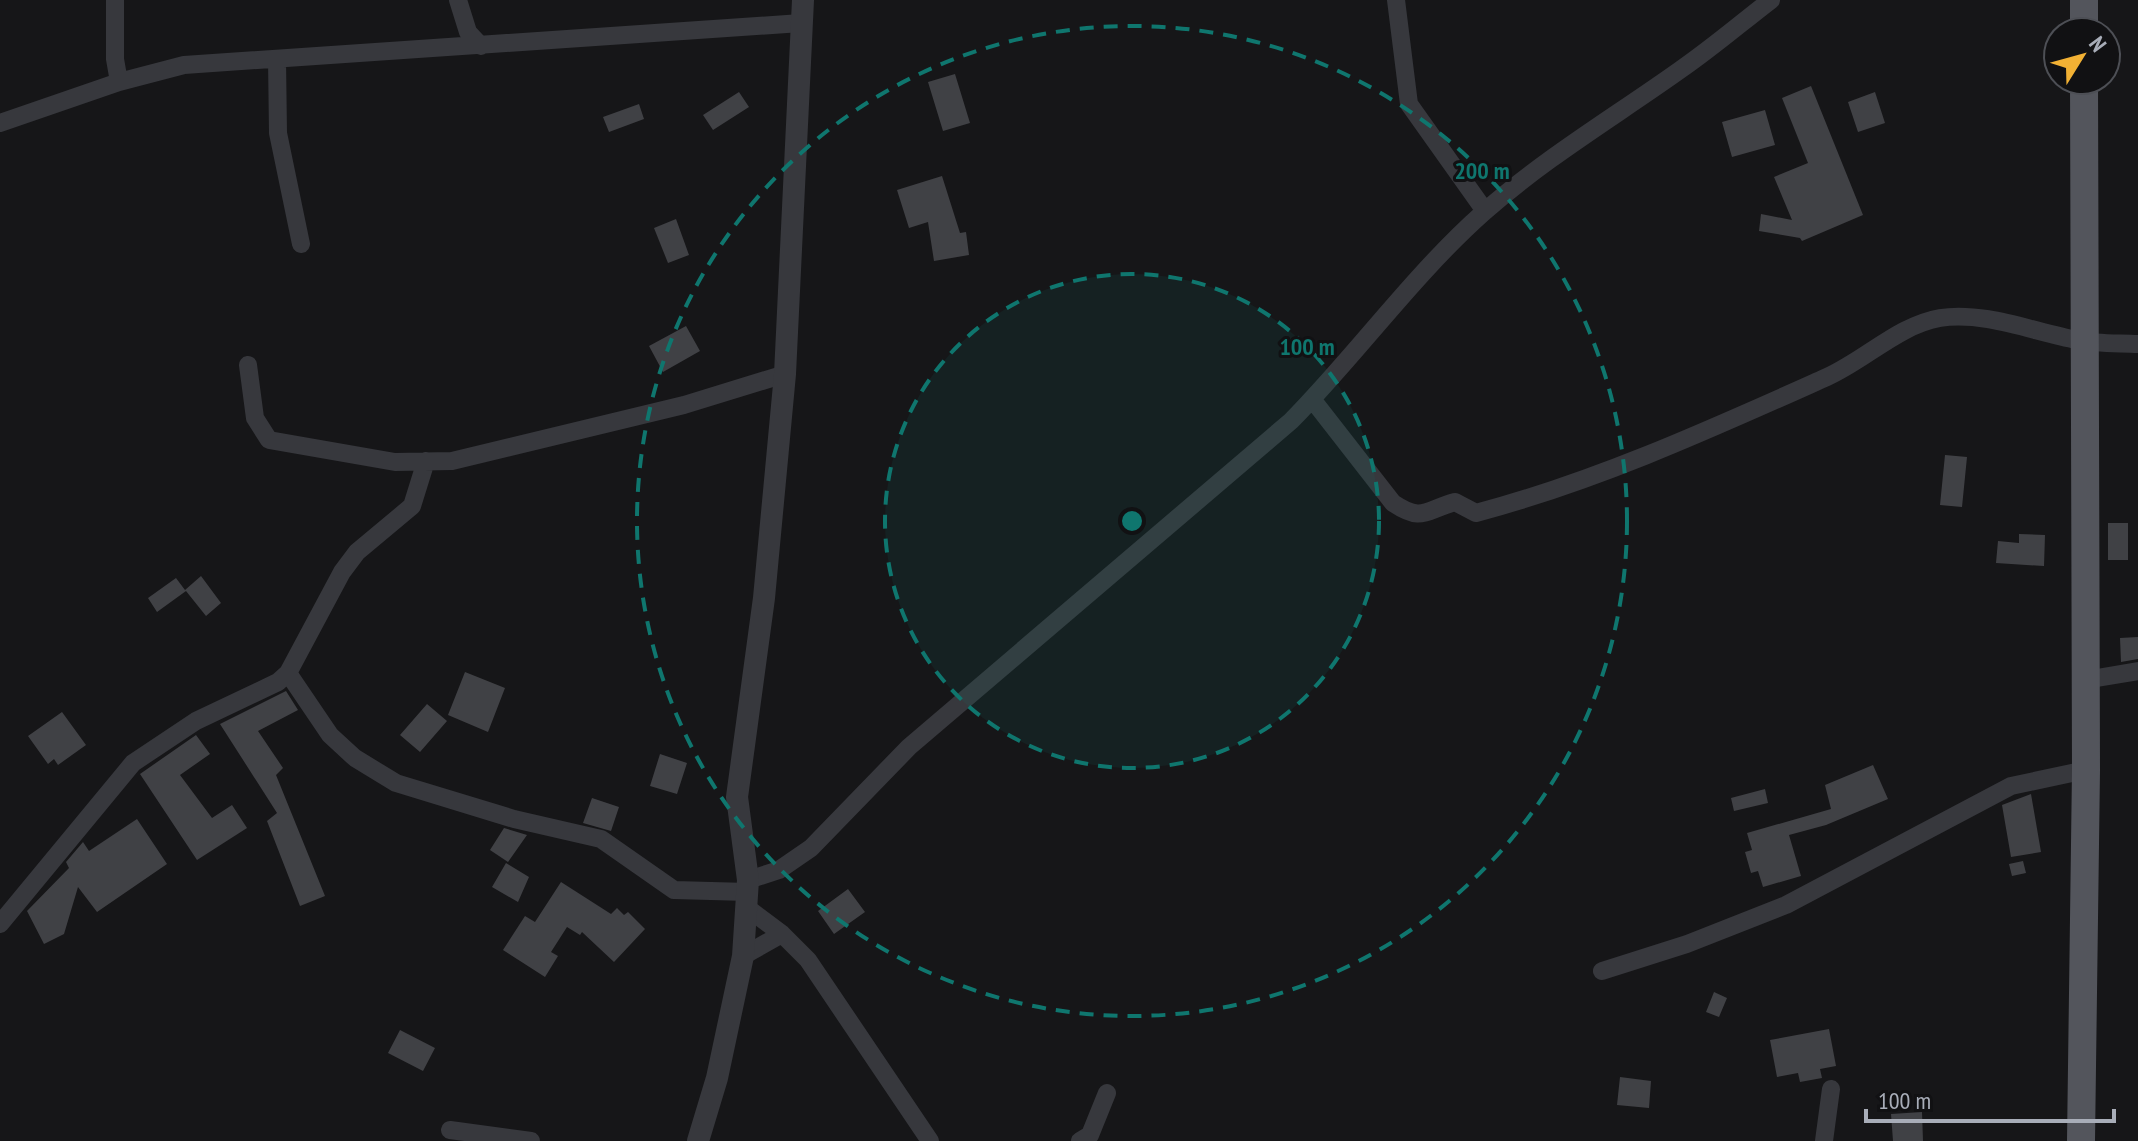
<svg xmlns="http://www.w3.org/2000/svg" width="2138" height="1141" viewBox="0 0 2138 1141" font-family="'PT Sans Narrow',sans-serif">
<rect width="100%" height="100%" fill="#161618"/>
<path fill="#404145" d="M955,74L970,123L943,131L928,82Z
M1811,86L1863,215L1802,241L1800,238L1759,231L1761,214L1792,220L1774,177L1808,163L1782,98Z
M739,92L749,107L713,130L703,115Z
M1875,92L1885,123L1858,132L1848,102Z
M639,104L644,119L609,132L603,117Z
M1765,110L1775,145L1732,157L1722,122Z
M942,176L960,233L966,232L969,255L934,261L928,222L909,228L897,190Z
M676,219L689,255L668,263L654,228Z
M686,326L700,351L663,372L649,346Z
M1945,455L1967,457L1962,507L1940,505Z
M2108,523H2128V560H2108Z
M2019,534L2045,535L2044,566L1996,563L1998,541L2019,543Z
M201,576L221,603L206,616L186,591L157,612L148,598L176,578L185,590Z
M2138,637V659L2121,662L2120,638Z
M465,672L505,688L488,732L448,715Z
M286,691L298,710L258,731L283,768L276,775L325,896L300,906L267,821L277,813L220,724Z
M427,704L447,721L420,752L400,735Z
M62,712L86,745L58,765L54,759L48,764L28,736Z
M196,735L210,754L180,775L212,818L232,805L247,828L197,860L140,774Z
M660,754L687,763L677,794L650,786Z
M1873,765L1888,799L1826,825L1789,835L1801,876L1763,887L1758,871L1751,873L1745,852L1752,850L1747,833L1831,809L1825,785Z
M1765,789L1768,803L1734,811L1731,798Z
M2031,794L2041,852L2011,857L2002,805Z
M592,798L619,807L611,831L583,823Z
M137,819L167,864L97,912L78,887L64,934L44,944L27,911L69,868L66,862L83,842L89,851Z
M504,828L527,835L508,862L490,850Z
M2023,861L2026,873L2012,876L2009,864Z
M506,863L529,877L518,902L492,887Z
M561,882L611,914L617,908L624,915L628,912L645,929L614,962L582,932L580,935L567,927L551,952L558,956L545,977L503,950L525,916L535,922Z
M848,889L865,912L834,934L818,911Z
M1714,992L1727,998L1719,1017L1706,1012Z
M1829,1029L1836,1066L1820,1069L1822,1078L1800,1082L1798,1073L1777,1077L1770,1040Z
M400,1030L435,1048L423,1071L388,1053Z
M1620,1077L1651,1081L1649,1108L1617,1105Z
M1922,1112L1923,1141H1893L1891,1114Z"/>
<g fill="none" stroke-linecap="round" stroke-linejoin="round">
<path stroke="#37383d" stroke-width="18" d="M115,0V59L119,82
M458,0L468,32L481,46
M1396,0L1409,104L1485,211
M277,59L278,133L301,244
M0,123L119,82L184,65L801,23
M248,365L255,418L269,440L395,462L452,461L684,405L785,374
M1312,399L1393,503C1423,523 1425,510 1455,502L1476,513C1597,481 1713,428 1827,377C1865,360 1899,325 1940,318C1984,311 2034,332 2077,340C2097,344 2118,343 2138,344
M288,673L330,735L355,758L396,783L514,819L601,839L674,890L748,892
M2085,680L2138,671
M748,880L779,870L811,848L909,747L1291,421C1357,354 1413,275 1484,212C1545,158 1614,117 1680,70C1712,48 1741,23 1771,0
M746,907L782,934L808,960L930,1141
M0,924L133,763L196,721L278,682L288,673L342,572L357,552L412,506L426,461
M743,956L782,934
M1602,971L1687,944L1786,905L2011,786L2086,770
M450,1130L531,1141
M1080,1141L1090,1135L1107,1093
M1824,1141L1831,1089"/>
<path stroke="#37383d" stroke-width="22" d="M698,1141L717,1078L743,956L748,880L737,797L764,598L785,374L803,0"/>
<path stroke="#53555c" stroke-width="28" d="M2084,0V32
M2081,1141L2086,770L2084,80"/>
</g>
<circle cx="1132" cy="521" r="247" fill="#0f766e" fill-opacity=".12"/>
<g fill="none" stroke="#0f766e" stroke-width="4" stroke-dasharray="14 10">
<circle cx="1132" cy="521" r="247"/>
<circle cx="1132" cy="521" r="495"/>
</g>
<circle cx="1132" cy="521" r="12" fill="#0f766e" stroke="#111113" stroke-width="4"/>
<g font-size="24" text-anchor="middle" font-weight="bold" fill="#0f766e" stroke="#111113" stroke-width="6" stroke-linejoin="round" paint-order="stroke">
<text x="1482" y="179">200 m</text>
<text x="1307" y="355">100 m</text>
</g>
<g transform="translate(2082 56) rotate(53)"><circle r="38" fill="#111113" stroke="#4d4f55" stroke-width="2"/>
<path d="M0-6L14 30L0 20L-14 30Z" fill="#f2b134"/>
<text y="-12" font-size="22" font-weight="bold" text-anchor="middle" fill="#a8adb8">N</text>
</g>
<path d="M1866 1109v12h248v-12" fill="none" stroke="#a8adb8" stroke-width="4"/>
<text x="1878" y="1109" font-size="24" fill="#a8adb8" stroke="#111113" stroke-width="6" paint-order="stroke">100 m</text>
</svg>
